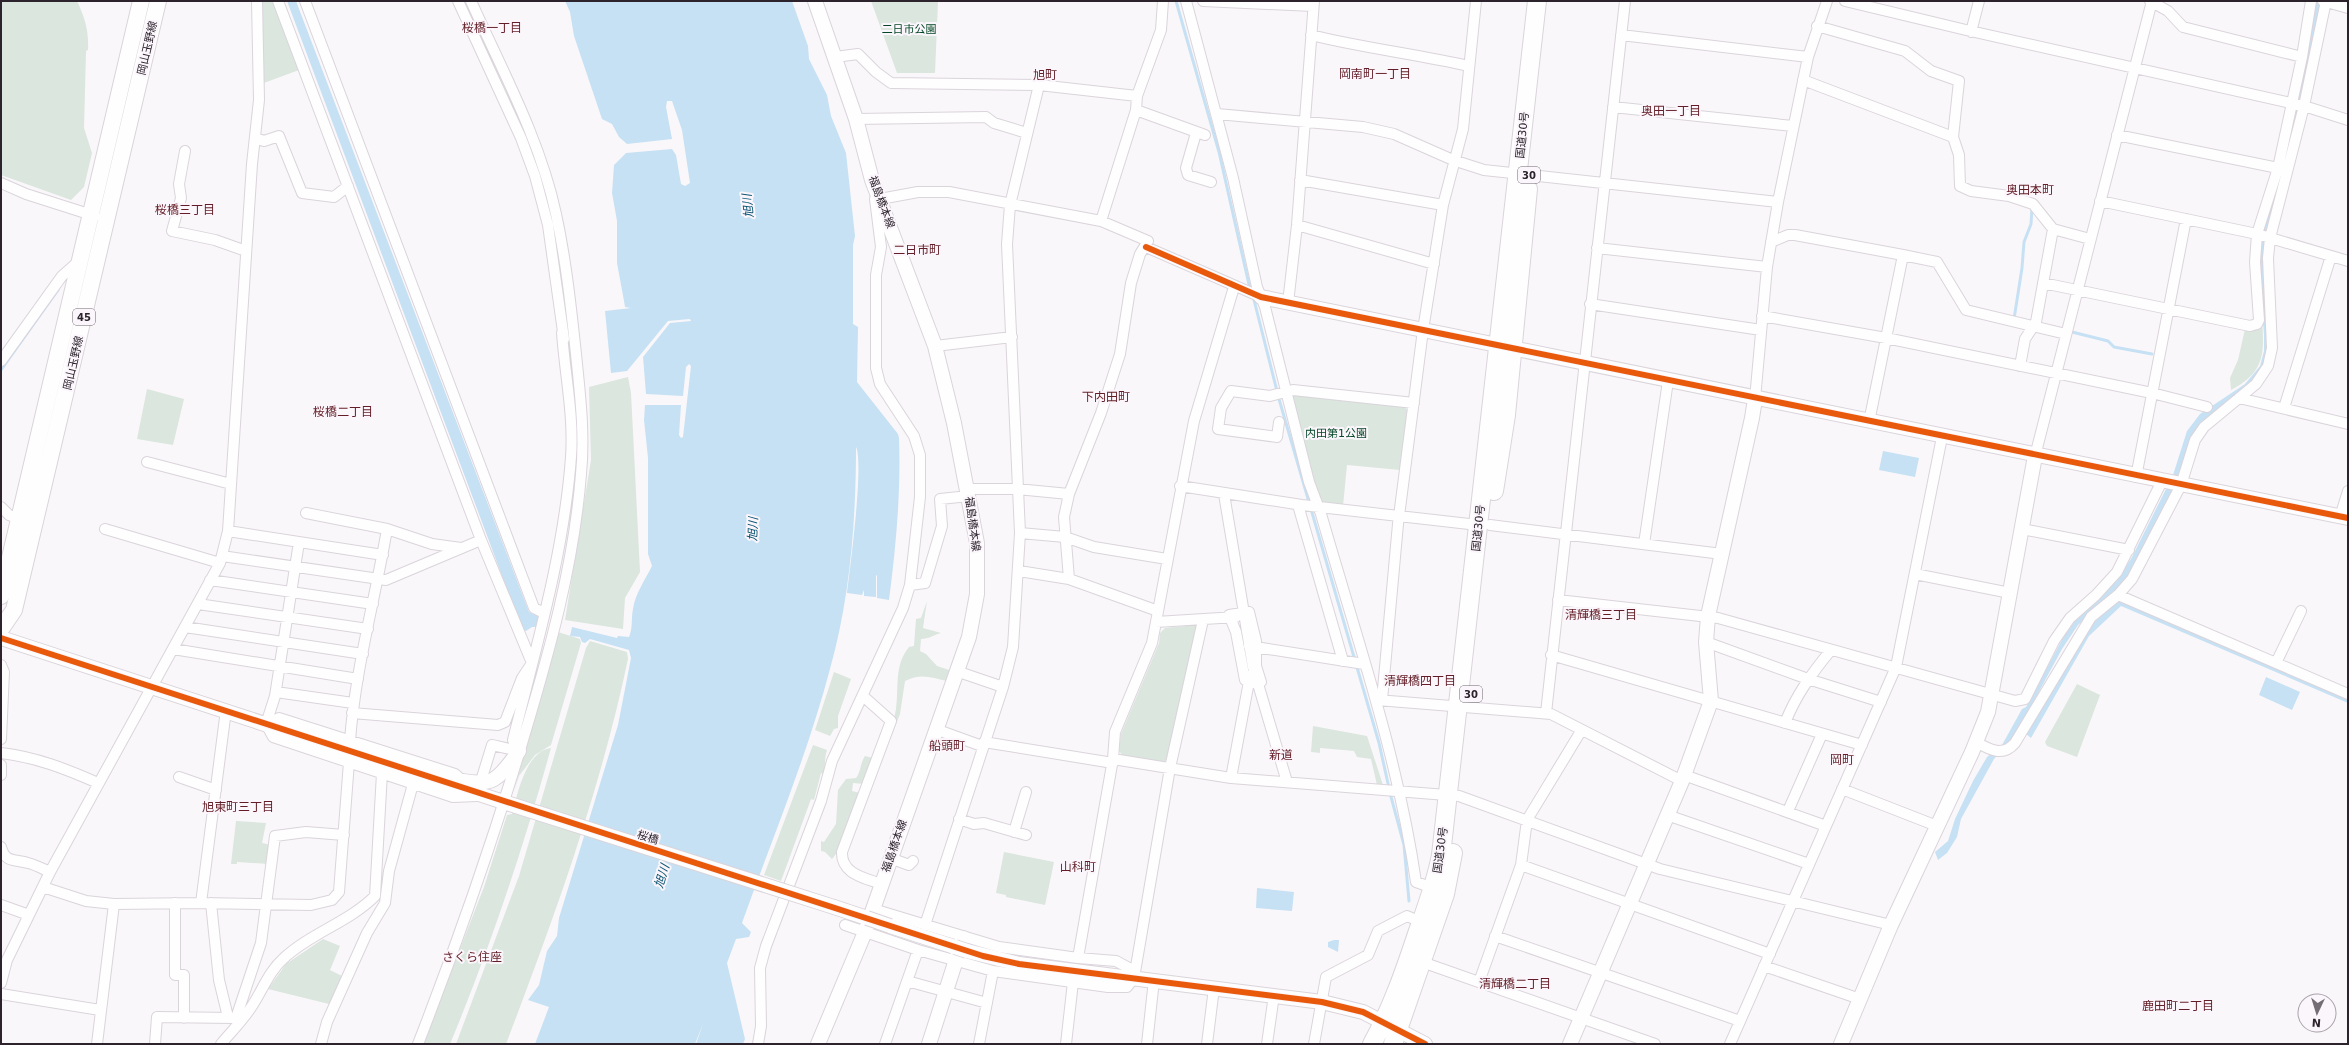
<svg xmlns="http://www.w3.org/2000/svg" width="2349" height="1045" viewBox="0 0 2349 1045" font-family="'DejaVu Sans','Noto Sans JP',sans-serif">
<rect width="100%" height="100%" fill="#faf7fa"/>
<path fill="#dae6de" d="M1,1H77C85,18 89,31 88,50L86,51L84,128L92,153L84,187L71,200L1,175Z
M260,1H272L299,70L261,84Z
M871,1H938L935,73H897Z
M2262,322C2265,356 2263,373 2231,390L2230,378L2238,360L2245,329Z
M628,377L631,393L640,572L625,598L623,629L565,620L591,460L589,387Z
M147,389L184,399L173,445L137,439Z
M1293,394L1403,405L1408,411L1400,470L1347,465L1343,506L1323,503L1317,497L1291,396Z
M927,601L923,628L941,633C933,635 929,639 921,639L920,651L926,654L937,666L952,671L947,681C931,677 920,673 905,681L900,714L889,742C891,731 894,720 896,709C899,687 894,665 909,647L914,646L916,619L921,618Z
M1195,625L1198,628L1169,758L1162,763L1123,756L1119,751L1121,734L1159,643L1160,633L1165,628Z
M558,632L580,639L581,643L551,745L535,755L519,776L514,791Z
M590,641L627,652L628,659C600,792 554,918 506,1044H456L519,876L586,648Z
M834,672L851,679L838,716V728L834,729L830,736L815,730Z
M2077,684L2100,695L2077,757L2047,746L2045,742Z
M1313,726L1367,736L1383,785H1377L1371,759L1357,757L1354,751L1320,748V753L1311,752Z
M813,745L827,750C824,758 826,766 823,774L821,773L814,800L811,799L781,881L764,875Z
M551,748C523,849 490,948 450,1044H423L484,887L507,815L512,814C517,797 525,751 551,748Z
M865,756L873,758L864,784L853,783L852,791L860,793L836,854L832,859L825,852L821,851V841L824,842L836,824L838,790L846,779L856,778C861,772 860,763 865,756Z
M236,821L266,823L262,843L271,845L269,864L237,862V864H231Z
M1004,852L1054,862L1045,905L1006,897V895L996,893Z
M323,939L340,946L330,970L344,977L333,1001L329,1004L268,989L286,964Z"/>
<path fill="#c6e1f3" d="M287,1H296L529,612L540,617L538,627H532L526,631L519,629L521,626L507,589Z
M565,1H792L808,46L809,59L827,95L831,116L846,153L855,236L853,245V324L858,327L857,382L898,434L899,438C901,493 896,546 889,600L877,598V575L876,576V597L864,596V590L862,595L847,593C850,569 864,463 856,447C856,521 850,598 830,669C807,756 772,839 742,923L751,932L749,937L736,939L727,963L745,1039L743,1044H696L703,1024L695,1044H535L549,1007L528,1000L539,985L547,951L557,936L559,918L618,725L631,658L629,650L590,639L585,643L582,642L580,637L570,636L572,627L617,638L618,636L629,637C633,628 631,619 633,609C635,594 645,580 652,566L648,554V458L644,420L645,405H681L679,435L681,438L683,437L691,366L689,364L686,367L683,396L646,394L643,357L670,323L691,321L690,319L668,321L627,371L611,373L605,311L631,308L625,307L624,301L617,263V221L612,193L614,165L626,153L672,149L676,155L681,184L685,186L690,183L682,130L672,101H667L666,107L672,139L627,144L619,137L612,124L602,119L574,36L570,12Z
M2316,1H2322L2308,72L2266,240L2269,356L2258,378L2200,424L2190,440L2172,493L2135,568L2119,589L2078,625L2062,649L2015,736L1994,759L1961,819L1957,837L1947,853L1938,860L1935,852L1948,841L1955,819L1973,781L1987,757L2002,745L2022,709L2026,707L2064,636L2075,621L2122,573L2132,557L2173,475L2187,431L2200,414L2245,384L2260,366L2264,351V335L2259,273L2261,243Z
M1883,451L1919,458L1915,477L1879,470Z
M2118,600L2348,698V703L2121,606L2089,636L2031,738L2026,734L2086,629Z
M2266,677L2300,692L2292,710L2259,695Z
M1257,888L1294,892L1292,911L1256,908Z
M1334,940H1339L1338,952L1328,947V942Z"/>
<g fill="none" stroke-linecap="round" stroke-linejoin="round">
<path stroke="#c6e1f3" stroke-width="3" d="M1176,1L1219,152L1250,289
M1253,296L1279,399L1379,743L1389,788
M2014,319L2022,268L2024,242L2031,224L2032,208
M2072,332L2108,341L2114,347L2152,354
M1,370L58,290
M1390,793L1404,845L1409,901"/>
<g stroke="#dad4db" stroke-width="12">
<path id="street" d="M278,1L481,540L532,663L522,678L505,722L498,725L352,713
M305,1L534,608L544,613
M458,1L521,138L535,176L548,225L564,339
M1186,1L1233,178L1257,287L1265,307L1309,482L1321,514C1356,636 1398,757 1416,882L1433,888
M1203,1L1313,6
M1845,1L1966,30L2304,106L2348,120
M2150,1L2168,11L2183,27L2302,57
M2323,1L2348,8
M1817,26L1905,51L1931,71L1959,81L1953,137
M1971,32L1979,1
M1311,35C1363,48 1416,54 1469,66
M1621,35L1808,57
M835,57L858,54L876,72L891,83L1039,85L1137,96
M1803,80L1953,137L1959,155L1960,186L1971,191L2009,196L2033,204L2053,229L2090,239
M1613,107L1793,126
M1136,110L1205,135
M1217,114L1363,127L1394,134L1453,160L1484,170L1778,202
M856,119L986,117L994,123L1027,133
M1196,133L1186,168L1188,175L1211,182
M2117,135L2278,168
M255,138L264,141L279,136L302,193L334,197L348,186
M185,151L179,184L181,198L172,231L215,240L246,251
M1300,180L1443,205
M1,183L26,194L95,216
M880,199L918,192H949L1101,221L1148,241L1140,254L1131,283L1120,354L1101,413L1069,494L1064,517L1069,579
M2100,201L2257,234L2348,261
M1101,221L1136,110L1137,96L1161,30L1163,1
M1297,225L1434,264
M1771,242L1788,235H1795L1903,255L1869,422
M1146,247L1261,297
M1597,248L1767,267
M1903,255L1937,262L1966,310L2066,334
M2043,283L2250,326L2257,324L2259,320L2255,262L2257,234L2278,168L2302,57L2311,1
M1288,303L1297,225L1314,1
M1590,304L1761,330
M1762,316L1886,338L2152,393L2207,407
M935,346L1012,337
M1,361L62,276L79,261
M2020,366L2025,339L2036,322L2053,229
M2239,398L2348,424
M1755,399L1767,267L1778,202L1808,57L1827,1
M2284,408L2331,256
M1279,422L1277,437L1218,429L1221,408L1231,391L1270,396L1293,390L1414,403
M2035,456L2152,1
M147,462L231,484
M2136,477L2186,219
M1180,486L1302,505L1478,525
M967,489H1017L1069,494
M1224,494L1253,667L1287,782
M1298,505L1343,661
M1,507L9,515L23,520
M306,513L387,529L432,544L461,548
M2340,517L2348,491
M1490,525L1722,554
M105,529L220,563
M2022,529L2129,550
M228,531L383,555
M1020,533L1065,537L1094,547L1167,559
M299,542L275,696L266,724L273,737L453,797L477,796
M1644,544L1668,381
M222,556L386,580L481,540
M1019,571L1069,579L1158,611
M1915,574L2010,593
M210,580L373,604
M910,585L925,583L942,526L940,499L969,496
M2118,595L2348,694
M1558,600L1718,618L2015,701L2025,699L2054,641L2070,618L2096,595L2117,572L2162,481
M198,604L368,629
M1249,612L1256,641V666L1261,682L1253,683L1245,680L1236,632L1229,615Z
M1156,622L1236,617
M185,627L363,654
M1706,642L1808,679L1881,702
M1249,646L1364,664
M173,649L358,679
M1551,655L1862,745
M2276,663L2301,611
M1,665L4,672L1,739
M956,671L1003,687
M276,692L353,703
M863,696L891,721L842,852C841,874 865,878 881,884
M1377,700L1551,714L1682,781
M1382,700L1398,524L1423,330L1443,205L1463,129L1476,1
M1546,713L1625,1
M1785,723C1796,695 1812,673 1831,650
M266,724L279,718L455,774L463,781
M935,729L982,746
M350,741C355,670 375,600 387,529
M984,742L1113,763
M1976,742C1990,750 2003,757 2015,743L2091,617L2118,595L2132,579L2181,485L2195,440L2204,427L2256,384L2268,366L2272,348L2268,258L2270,238L2304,106L2326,1
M519,751L513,740C536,647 564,553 571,457C574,416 565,375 562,333
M1,753C36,757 66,769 98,783
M1113,759L1231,778L1459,796L1660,869L1891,925
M1,765V775
M1684,775L1826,826
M179,777L216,790
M1231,778L1250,676
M480,784L492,745L519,751
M1842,789L1937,826
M1788,811L1822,734
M1667,815L1809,864
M959,819L974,824L984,823L1026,835
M1014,832L1026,792
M1,847C5,863 15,859 28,863C36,865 43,869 50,872
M890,858L909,865L913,861
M1521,865L1770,954
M43,887L86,901L114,904L201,903L311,905L332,900L339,892L349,762
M175,903V975H184V1018
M201,903L226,710
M211,903L219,980L228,1017
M1,905L29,915
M873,909L999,947L1078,958L1116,961L1129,968L1134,978
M845,925L918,950L993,971L1108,987H1127L1134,978L1170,768L1203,620
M925,925L1003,687L1013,647L1020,533L1007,244L1010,205L1039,85
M1495,936L1740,1021
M1078,958L1113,759L1115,732L1152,643L1194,421L1234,287
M1422,962L1655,1044
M1764,966L1860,999
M907,981L987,1003
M1479,982L1521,865L1527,820L1581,731
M1,983L7,960L50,872L220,563L228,531L252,164L259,100L257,1
M1,994L100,1010
M236,1018L261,943L275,836L306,832L344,835
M97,1044L114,904
M155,1044L157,1017L234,1018
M221,1044C231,1032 242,1021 250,1009C262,992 268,972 284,958C311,933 349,922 375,896L382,773
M321,1044L327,1022L367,933L385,903L389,871L413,784
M418,1044C457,944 492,843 523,740C549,653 574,565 581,474C585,434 580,394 576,354C571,307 566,260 556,214C540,139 502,70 471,1
M758,1044L761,1026L760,968L766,946L821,801L832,761L903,608L910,585L920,497V455L914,436L880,384L876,368V275L881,247L875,199
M885,1044L918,950
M979,1044L993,971
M1066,1044L1073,982
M1147,1044L1154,980
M1207,1044L1214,988
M1267,1044L1274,995
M1314,1044L1326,977L1368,955L1378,931L1407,916L1421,922
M1730,1044L1896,667L1942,437"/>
</g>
<g stroke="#dad4db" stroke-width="16">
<path id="secondary" d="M815,1L856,119L872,180L935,346L954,423L977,543V594L969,637L865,932L818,1044
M1261,297L2348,518
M1,638L516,806
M459,784L463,781C496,787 500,776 519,751
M834,907L867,918
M890,926L955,947
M967,951L1019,964L1322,1002L1363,1012L1425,1044
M929,1044L963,938
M1570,1044L1682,781L1711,701L1706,642L1708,616L1752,418L1755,399
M1841,1044L1891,925L1972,752L1988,712L2035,456"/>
</g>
<g stroke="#dad4db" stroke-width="18">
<path id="primary" d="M1,596L141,1
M1,629L14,610L158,1"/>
</g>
<g stroke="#dad4db" stroke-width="20">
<path id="highway" d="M1494,491L1506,415L1528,189
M1372,1044C1392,1008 1405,970 1418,931C1427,906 1436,882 1441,855L1537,1
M1393,1044L1445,894L1453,853"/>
</g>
<use href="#street" stroke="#fefefe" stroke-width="10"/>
<use href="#secondary" stroke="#fefefe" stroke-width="14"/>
<use href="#primary" stroke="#fefefe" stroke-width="16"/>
<use href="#highway" stroke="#fefefe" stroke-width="18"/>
<g stroke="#dad4db" stroke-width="16" stroke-linecap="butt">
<path id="secondary-bridge" d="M516,806L834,907
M867,918L890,926
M955,947L967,951"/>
</g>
<use href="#secondary-bridge" stroke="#fefefe" stroke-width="14"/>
<g stroke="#fbf6fb" stroke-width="8">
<path id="cycleway" d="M1146,247L1261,297L2348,518
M1,638L983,956L1019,964L1322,1002L1363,1012L1425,1044"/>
</g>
<use href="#cycleway" stroke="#e8590c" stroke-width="6"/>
</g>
<g text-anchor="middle" stroke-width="4" stroke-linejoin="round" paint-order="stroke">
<g fill="#fbf6fb" stroke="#6a626b" stroke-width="1">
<rect x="1518" y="167" width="22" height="16" rx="3"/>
<rect x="73" y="309" width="22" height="16" rx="3"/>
<rect x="1460" y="686" width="22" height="16" rx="3"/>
</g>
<g font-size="10" font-weight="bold" fill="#2c232d">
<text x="1529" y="179">30</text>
<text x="84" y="321">45</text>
<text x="1471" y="698">30</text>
</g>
<g font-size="11" fill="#034726" stroke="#fbf6fb">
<text x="909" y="33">二日市公園</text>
<text x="1336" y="437">内田第1公園</text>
</g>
<g font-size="11" fill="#2c232d" stroke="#fbf6fb">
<text transform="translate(147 48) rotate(-77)" y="4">岡山玉野線</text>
<text transform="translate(1522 135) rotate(-84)" y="4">国道30号</text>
<text transform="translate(882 202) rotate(70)" y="4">福島橋本線</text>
<text transform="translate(73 363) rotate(-77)" y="4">岡山玉野線</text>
<text transform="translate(973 524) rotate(82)" y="4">福島橋本線</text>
<text transform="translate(1478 528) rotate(-84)" y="4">国道30号</text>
<text transform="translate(648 837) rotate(18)" y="4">桜橋</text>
<text transform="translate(894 846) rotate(-71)" y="4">福島橋本線</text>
<text transform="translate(1440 850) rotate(-82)" y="4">国道30号</text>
</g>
<g font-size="12" fill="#621d26" stroke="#fbf6fb">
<text x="492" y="32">桜橋一丁目</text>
<text x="1375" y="78">岡南町一丁目</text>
<text x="1045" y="79">旭町</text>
<text x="1671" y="115">奥田一丁目</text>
<text x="2030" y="194">奥田本町</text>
<text x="185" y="214">桜橋三丁目</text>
<text x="917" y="254">二日市町</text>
<text x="1106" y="401">下内田町</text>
<text x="343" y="416">桜橋二丁目</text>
<text x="1601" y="619">清輝橋三丁目</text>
<text x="1420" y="685">清輝橋四丁目</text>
<text x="947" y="750">船頭町</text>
<text x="1281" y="759">新道</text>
<text x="1842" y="764">岡町</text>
<text x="238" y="811">旭東町三丁目</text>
<text x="1078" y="871">山科町</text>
<text x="472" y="961">さくら住座</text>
<text x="1515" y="988">清輝橋二丁目</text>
<text x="2178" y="1010">鹿田町二丁目</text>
</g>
<g font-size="12" font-style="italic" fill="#075373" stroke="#fbf6fb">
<text transform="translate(748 206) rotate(-96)" y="4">旭川</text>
<text transform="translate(753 529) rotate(-88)" y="4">旭川</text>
<text transform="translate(662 876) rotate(-73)" y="4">旭川</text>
</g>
</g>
<rect width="2349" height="1045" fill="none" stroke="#2c232d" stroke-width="4"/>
<g transform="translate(2317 1013) rotate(184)"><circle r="19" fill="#fbf6fb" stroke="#a8a2a9"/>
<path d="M0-3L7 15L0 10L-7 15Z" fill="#746d75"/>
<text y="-6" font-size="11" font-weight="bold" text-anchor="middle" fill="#2c232d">N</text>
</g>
</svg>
